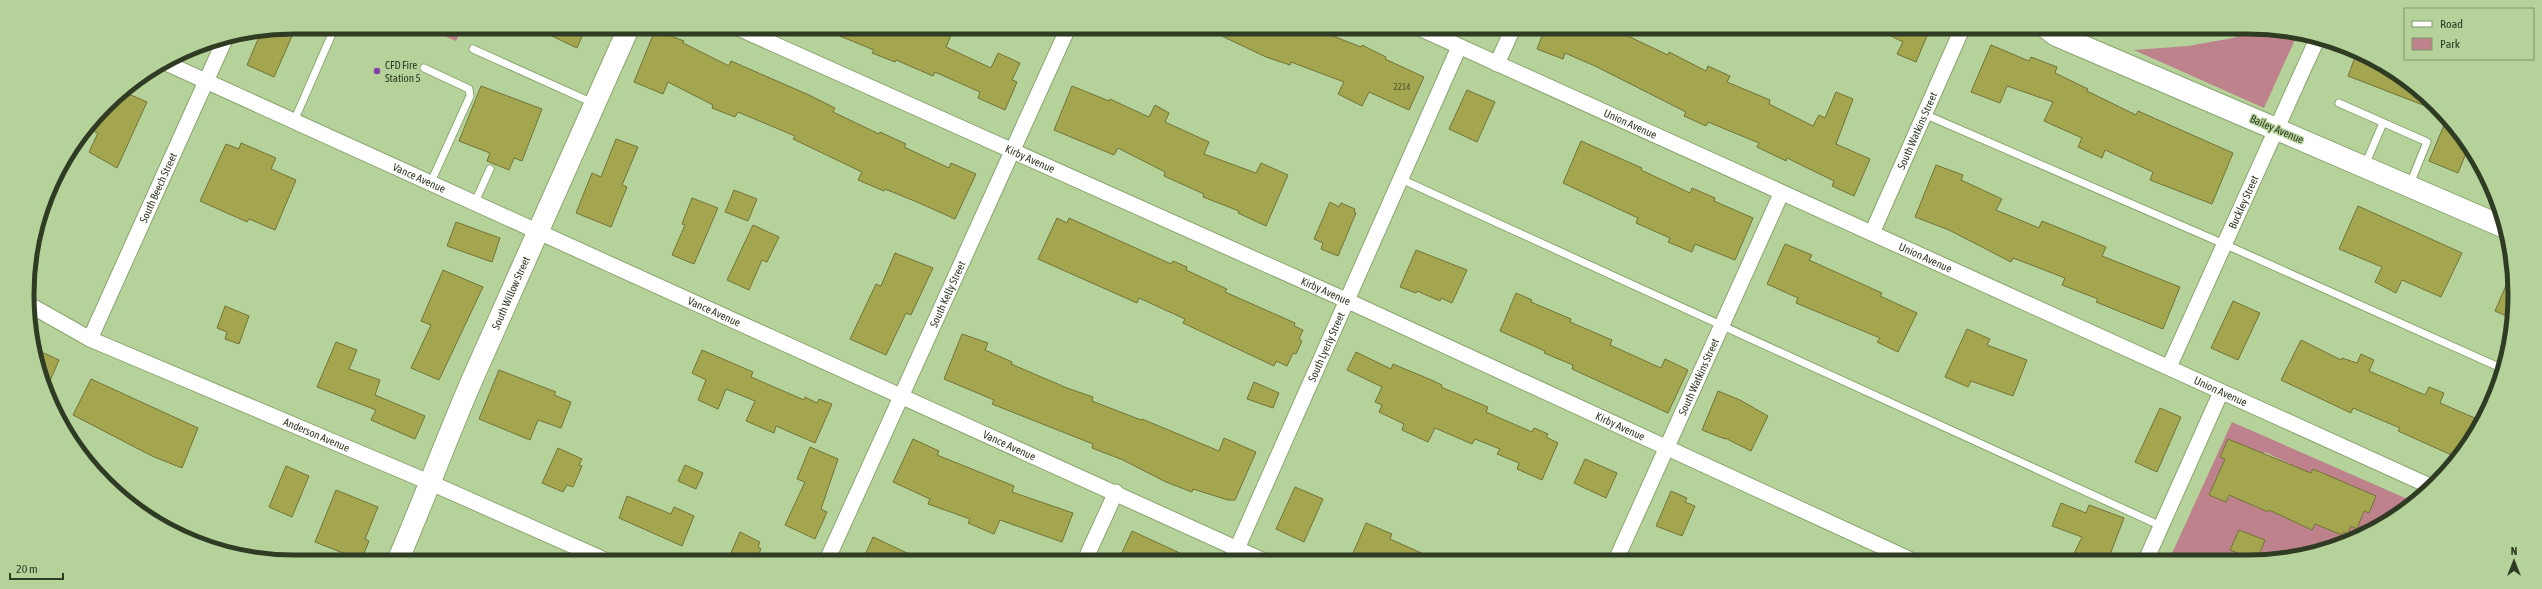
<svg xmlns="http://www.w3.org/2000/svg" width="2542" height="589" viewBox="0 0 2542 589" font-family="'Asap Condensed',sans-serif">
<rect width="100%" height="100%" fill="#b5d29a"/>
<path fill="#bd828b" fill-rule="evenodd" d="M424,27H462L456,41Z
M2257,29H2283L2298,33L2264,108L2134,50L2188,46L2233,38Z
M2232,422L2412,501L2366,535L2282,560H2257L2265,540L2239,530L2231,550L2254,560H2169ZM2228,439L2257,452L2226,502L2209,495L2225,459L2220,457ZM2265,452L2290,464L2268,512L2243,501ZM2313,469L2336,479L2312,530L2284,517ZM2352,487L2376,496L2369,513L2364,511L2357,528L2351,526L2342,535L2324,528L2331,509Z"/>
<path fill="#a4a64f" stroke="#727337" d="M296,27L274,77L247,65L262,30Z
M533,27H586L577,48Z
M820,28H904L923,35L926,28H954L946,47L991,68L998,53L1020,63L1012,80L1017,82L1005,110L978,98L980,92L935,72L933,76L896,60L895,62L872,53L874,50Z
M1205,28H1312L1361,47L1362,45L1386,57L1385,59L1424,77L1409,110L1369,92L1362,106L1338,94L1344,82L1291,62L1290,65L1266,57Z
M1545,28L1613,29L1668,55L1669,52L1706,71L1708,66L1730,76L1727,82L1770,100L1769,104L1813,126L1819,115L1825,118L1836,92L1853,99L1836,144L1870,159L1854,196L1832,186L1834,181L1787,158L1786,161L1757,147L1759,143L1708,122L1706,126L1684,116L1686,112L1595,66L1565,53L1563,59L1537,49Z
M1877,29H1930L1916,62L1897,54L1903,42Z
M655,30L684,41L683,43L729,66L731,61L809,95L835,108L833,112L879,134L880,132L906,144L904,147L949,168L951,163L976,174L955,219L917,202L885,189L884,191L858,180L862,172L793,139L795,136L738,112L735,117L712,108L713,105L668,82L663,94L634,82Z
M1991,45L2029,61L2031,57L2057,67L2055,73L2088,89L2087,91L2136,115L2138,111L2233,153L2212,204L2150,180L2153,172L2105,150L2102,158L2078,147L2082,138L2044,121L2053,102L2007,86L2000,103L1971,92Z
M2357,52L2381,63L2424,94L2441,112L2348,76Z
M481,86L542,109L522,161L514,158L509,170L487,161L490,153L459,141Z
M1072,86L1109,101L1110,99L1149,117L1155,105L1169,113L1165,122L1209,142L1204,154L1256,173L1261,163L1288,175L1266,226L1238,213L1239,211L1203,197L1204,194L1164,176L1165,172L1118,148L1114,155L1054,130Z
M1467,90L1495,102L1477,142L1449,129Z
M122,91L147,102L117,168L89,152L98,133L86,128Z
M2447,118L2469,146L2458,173L2429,161Z
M616,139L638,147L622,185L627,187L611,227L576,213L592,173L601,177Z
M1581,141L1642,168L1641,170L1690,193L1692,188L1715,198L1714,201L1753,218L1735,260L1695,244L1692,252L1668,242L1670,238L1636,223L1638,218L1563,183Z
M241,143L276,158L271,169L296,180L275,230L249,219L247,222L200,201L226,144L239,149Z
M1936,165L1963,175L1961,180L2002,199L1996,210L2039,228L2042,221L2106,247L2102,256L2180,287L2163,329L2123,313L2096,302L2098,299L2062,285L2065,278L2013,258L2011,262L1949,230L1915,217Z
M734,190L757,199L748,221L725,212Z
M692,198L718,208L694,264L672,255L685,225L682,224Z
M1330,202L1339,207L1341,203L1355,209L1354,212L1356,213L1338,256L1321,249L1323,243L1314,239Z
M2358,206L2462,253L2441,297L2402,280L2396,293L2375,282L2382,267L2339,249Z
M1057,218L1067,223L1069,218L1171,264L1173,261L1187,267L1186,270L1227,289L1225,292L1295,323L1294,326L1303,330L1299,339L1302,341L1296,354L1293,353L1287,366L1276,361L1274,366L1183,323L1185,319L1139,298L1137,303L1038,259Z
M456,222L500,238L492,262L447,246Z
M753,225L779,237L767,262L762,260L749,290L727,280Z
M1785,244L1812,255L1809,260L1882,293L1880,296L1917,313L1898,352L1877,342L1880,338L1796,303L1798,298L1767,284Z
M1416,250L1467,270L1452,303L1441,298L1440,301L1417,291L1416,293L1400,287Z
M895,253L933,268L911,315L906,313L886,355L850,339L876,284L881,286Z
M2513,269L2514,277L2513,319L2495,311Z
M443,270L483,287L439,380L411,368L431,325L421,321Z
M1516,293L1532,300L1531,302L1571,319L1570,322L1612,340L1610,345L1661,368L1665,359L1688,370L1668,413L1572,369L1573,365L1544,353L1545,351L1500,331Z
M2233,301L2260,313L2238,360L2211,348Z
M225,306L249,316L239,344L225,339L227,332L217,328Z
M1967,329L1990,339L1987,345L2027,360L2013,396L1971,381L1968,387L1945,377Z
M962,334L988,343L985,350L1012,362L1011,364L1067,388L1093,397L1092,401L1141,420L1142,419L1219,451L1224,438L1256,452L1235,500H1228L1193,489L1192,492L1166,482L1123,460L1092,448L1093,444L992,404L994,400L944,379Z
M2301,340L2341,360L2342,358L2357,363L2361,354L2374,360L2369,371L2425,395L2429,387L2444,393L2440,403L2475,418L2461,450L2456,457L2398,431L2400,428L2353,408L2351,413L2281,380Z
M336,342L357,350L349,369L380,380L375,395L425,416L415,439L371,420L376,410L317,387Z
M35,349L59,360L46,390L36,364Z
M702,350L753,372L751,377L804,400L805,397L817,403L819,399L832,404L815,443L776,426L774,433L746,421L755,401L726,389L718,409L698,400L706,380L692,373Z
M1356,352L1391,369L1393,364L1429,379L1442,385L1441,387L1488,407L1486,412L1532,432L1534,428L1548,434L1546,437L1558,443L1542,480L1517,469L1519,463L1497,454L1500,449L1475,439L1472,444L1435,428L1428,442L1402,430L1404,424L1379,412L1382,405L1375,402L1382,387L1347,370Z
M499,370L556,392L554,395L571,402L561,428L538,420L530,440L479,419Z
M91,379L198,428L182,468L152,456L73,415Z
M1254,382L1279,393L1273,408L1247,399Z
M1718,391L1740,400L1768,416L1751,451L1725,438V439L1702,430Z
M2160,408L2181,417L2157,472L2135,462Z
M913,439L939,451L937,455L1014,486L1012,492L1073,513L1062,542L1000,520L994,534L968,523L970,519L928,504L930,499L893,482Z
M2228,439L2311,473L2313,469L2376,496L2369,513L2364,511L2357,529L2351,526L2348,534L2343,532L2342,535L2315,524L2312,530L2269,510L2268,512L2229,495L2226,502L2209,495L2225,459L2220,457Z
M810,447L838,459L821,509L827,512L815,539L785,525L805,482L797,479Z
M558,448L582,459L579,465L582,466L573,487L567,485L563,492L542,483Z
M1585,459L1617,473L1606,498L1574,483Z
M685,465L703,473L696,489L678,481Z
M286,466L309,476L292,517L269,507Z
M1295,487L1323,499L1304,542L1276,529Z
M336,490L378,507L365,539L369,541L361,560L315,542Z
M1671,491L1687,498L1685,502L1695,506L1682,536L1656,526Z
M627,496L671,514L674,507L694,516L682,546L619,518Z
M2061,503L2086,513L2089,505L2124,518L2108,560H2071L2082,537L2052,526Z
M1366,523L1392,534L1390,539L1437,560H1350Z
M2239,530L2265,540L2257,560L2230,550Z
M1132,531L1195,560H1132L1121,555Z
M740,532L760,542L758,547L761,549L756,560H728Z
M873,537L922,560H863Z"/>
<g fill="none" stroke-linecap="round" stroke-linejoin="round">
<g stroke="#89a56e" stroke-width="9">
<path id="service" d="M473,49L593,103
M424,68L469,89L470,96L431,182
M2339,103L2427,142L2410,184
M1924,114L2224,244L2501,368
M294,121L335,27
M2365,165L2383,123
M1401,179L2161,526
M475,202L490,169"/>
</g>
<g stroke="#89a56e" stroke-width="17">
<g id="minor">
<path id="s1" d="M738,28L1348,301L1911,560"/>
<path id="s2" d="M1419,28L2432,487"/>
<path id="s3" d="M166,63L1262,560"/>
<path d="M1497,64L1513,28"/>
<path id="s4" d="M1872,233L1962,29"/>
<path id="s5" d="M30,305L90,339L431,483L605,560"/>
<path id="s6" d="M90,339L226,37"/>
<path id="s7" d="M2169,367L2303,70L2315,44V37"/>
<path id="s8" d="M827,560L1068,28"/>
<path d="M1085,560L1116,492"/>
<path id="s9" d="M1232,560L1459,47"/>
<path id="s10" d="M1616,560L1781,194"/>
<path d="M2146,560L2221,392"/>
</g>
</g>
<g stroke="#89a56e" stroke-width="23">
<g id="secondary">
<path d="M2276,129L2506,228"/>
<path id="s11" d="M398,560C424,500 446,440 472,380L629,27"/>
</g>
</g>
<g stroke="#89a56e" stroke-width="24">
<path id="primary" d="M2048,29L2056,35L2276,129"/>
</g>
<use href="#service" stroke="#fff" stroke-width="7"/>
<use href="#minor" stroke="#fff" stroke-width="15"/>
<use href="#secondary" stroke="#fff" stroke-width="21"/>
<use href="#primary" stroke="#fff" stroke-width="22"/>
</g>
<circle fill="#853eb0" stroke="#b5d29a" stroke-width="1.5" cx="377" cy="71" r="4"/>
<g text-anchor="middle" stroke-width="3" stroke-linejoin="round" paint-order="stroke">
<g font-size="9" fill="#4d562f">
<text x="1402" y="90">2214</text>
</g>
<g font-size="11" fill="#303b24" stroke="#b5d29a" text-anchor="start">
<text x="385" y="69">CFD Fire<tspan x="385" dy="13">Station 5</tspan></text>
</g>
<g font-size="11" fill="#303b24" stroke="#b5d29a">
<text dy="4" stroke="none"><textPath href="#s2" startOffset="232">Union Avenue</textPath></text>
<text transform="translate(2277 129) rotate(23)" y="4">Bailey Avenue</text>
<text dy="4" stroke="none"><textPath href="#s4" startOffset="112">South Watkins Street</textPath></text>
<text dy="4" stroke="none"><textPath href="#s1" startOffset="320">Kirby Avenue</textPath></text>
<text dy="4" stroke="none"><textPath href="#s3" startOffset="278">Vance Avenue</textPath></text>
<text dy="4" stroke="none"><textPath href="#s6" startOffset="166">South Beech Street</textPath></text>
<text dy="4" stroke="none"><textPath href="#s7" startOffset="181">Buckley Street</textPath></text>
<text dy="4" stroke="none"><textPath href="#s2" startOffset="556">Union Avenue</textPath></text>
<text dy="4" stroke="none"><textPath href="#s1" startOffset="644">Kirby Avenue</textPath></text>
<text dy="4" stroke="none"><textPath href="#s11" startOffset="290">South Willow Street</textPath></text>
<text dy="4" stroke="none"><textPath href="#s8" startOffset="292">South Kelly Street</textPath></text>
<text dy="4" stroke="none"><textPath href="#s3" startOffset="602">Vance Avenue</textPath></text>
<text dy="4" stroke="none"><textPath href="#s9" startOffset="233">South Lyerly Street</textPath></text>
<text dy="4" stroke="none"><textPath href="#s10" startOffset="201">South Watkins Street</textPath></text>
<text dy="4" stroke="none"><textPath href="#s2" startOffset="880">Union Avenue</textPath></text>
<text dy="4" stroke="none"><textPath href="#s1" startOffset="968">Kirby Avenue</textPath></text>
<text dy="4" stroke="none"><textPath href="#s5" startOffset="315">Anderson Avenue</textPath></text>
<text dy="4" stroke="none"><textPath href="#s3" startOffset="926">Vance Avenue</textPath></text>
</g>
</g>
<path d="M0 0H2542V589H0ZM294 34H2248A260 260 0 0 1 2508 294V295A260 260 0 0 1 2248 555H294A260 260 0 0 1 34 295V294A260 260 0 0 1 294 34Z" fill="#b5d29a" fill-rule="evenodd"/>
<path fill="none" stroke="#303b24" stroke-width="5" d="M294 34H2248A260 260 0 0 1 2508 294V295A260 260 0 0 1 2248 555H294A260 260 0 0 1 34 295V294A260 260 0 0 1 294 34Z"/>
<rect x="2404" y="8" width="130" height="52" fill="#b5d29a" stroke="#80966b"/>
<rect x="2412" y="21" width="20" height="6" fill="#ffffff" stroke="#80966b"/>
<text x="2440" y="28" font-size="12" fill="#303b24">Road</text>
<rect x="2412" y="38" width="20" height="12" fill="#bd828b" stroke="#80966b"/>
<text x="2440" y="48" font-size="12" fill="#303b24">Park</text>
<g transform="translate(2514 561)" stroke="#b5d29a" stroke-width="3" paint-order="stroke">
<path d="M0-3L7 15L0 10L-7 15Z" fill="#303b24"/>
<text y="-6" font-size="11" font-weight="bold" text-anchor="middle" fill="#303b24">N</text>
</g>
<path d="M10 573v6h53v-6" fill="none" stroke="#303b24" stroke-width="2"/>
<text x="16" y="573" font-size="12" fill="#303b24" stroke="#b5d29a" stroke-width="3" paint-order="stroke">20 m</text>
</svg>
